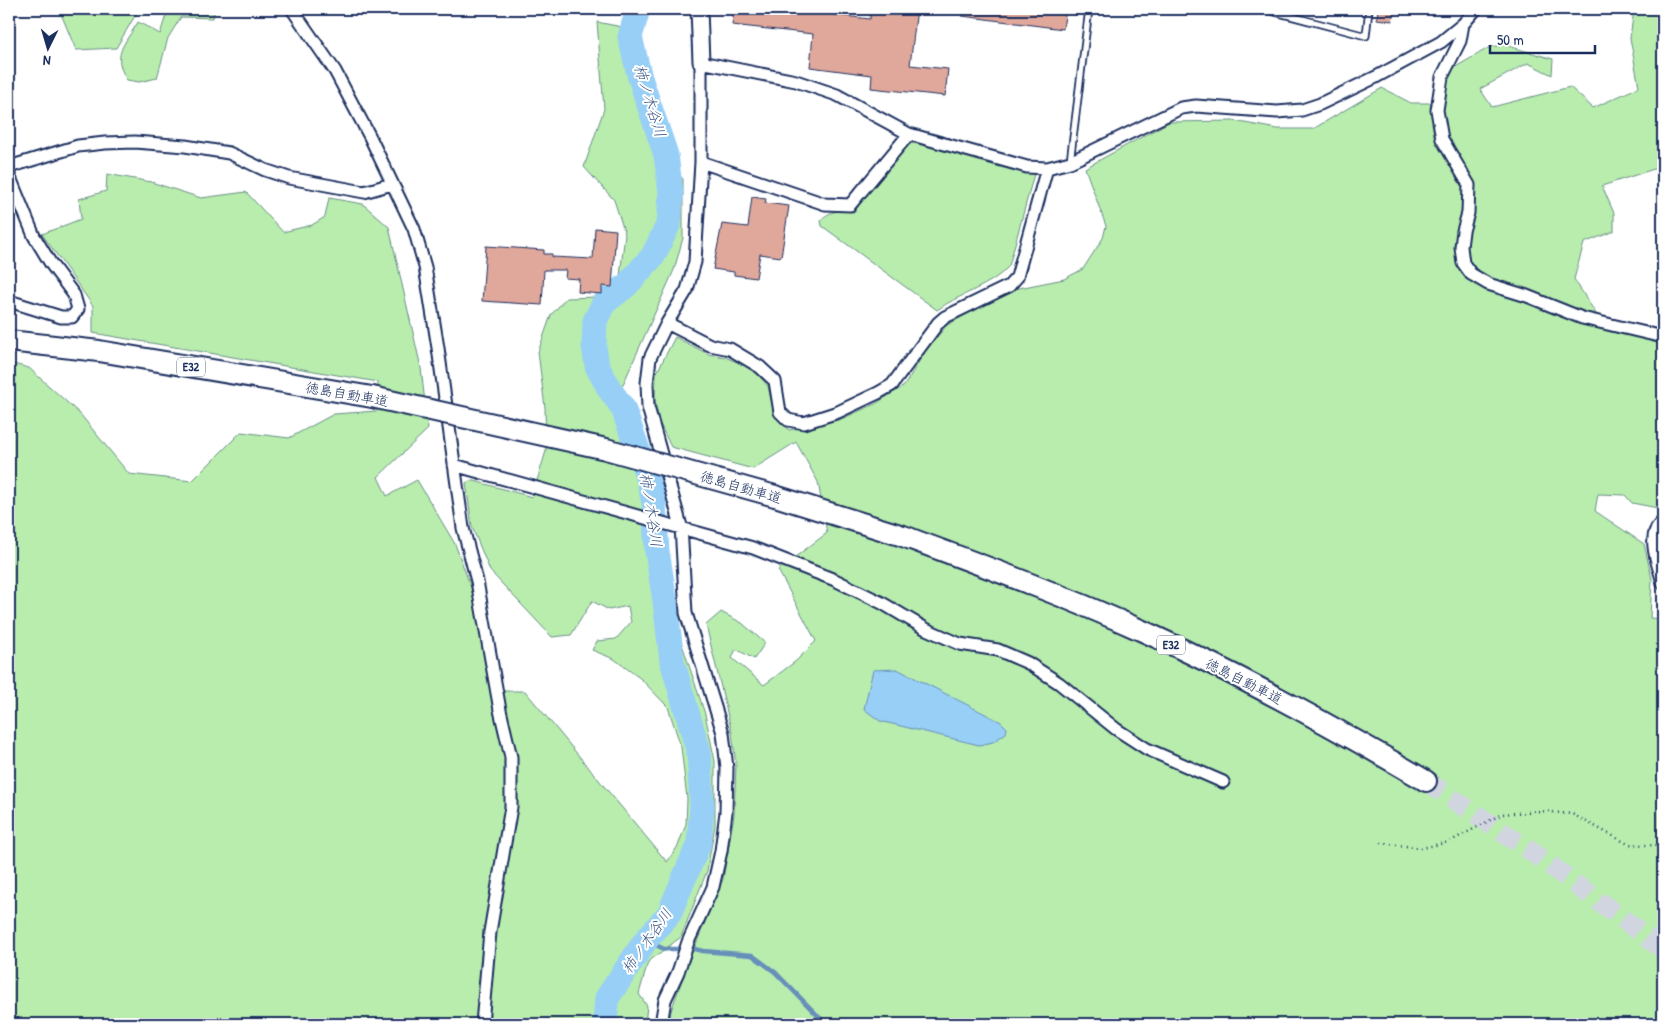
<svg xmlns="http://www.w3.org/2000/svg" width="1672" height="1033" viewBox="0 0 1672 1033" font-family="'Patrick Hand','Klee One',sans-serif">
<rect width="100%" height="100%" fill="#fff"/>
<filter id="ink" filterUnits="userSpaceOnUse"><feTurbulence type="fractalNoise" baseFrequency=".02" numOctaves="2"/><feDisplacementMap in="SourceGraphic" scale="10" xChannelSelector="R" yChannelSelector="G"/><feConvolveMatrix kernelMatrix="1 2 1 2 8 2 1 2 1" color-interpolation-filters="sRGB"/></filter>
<g filter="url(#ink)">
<path fill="#b8edae" stroke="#6a8e86" d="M59,9H139L116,48L76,50Z
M168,9H215L213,18L181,17L168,38L157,78L139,82L127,80C111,55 124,45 138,22L160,34Z
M1634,9H1663V166L1602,186L1614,213V231L1584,243L1574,279L1607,331L1663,343V509L1632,503L1625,495L1598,494L1595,511L1644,544L1652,579L1650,618L1663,619V1024H669L671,1011L686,968L723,879L734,815L736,765L732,733L706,625L721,612L742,623L765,643L754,659L736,649L732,658L764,685L796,661L816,641L778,570L827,533L818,482L796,442L753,469L671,447L659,422L655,400L656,374L675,337L708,354L725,357L753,369L768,386L774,413L789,430L839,420L875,404L904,386L926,350L947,325L1014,289L1064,279L1083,269L1103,238L1106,226L1085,168L1169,122L1234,121L1277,129H1313L1382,88L1411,103H1435L1452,69L1490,47L1505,45L1553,59L1552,75L1528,63L1480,89L1492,107L1570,87L1593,108L1639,87L1630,38Z
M597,22L622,27L658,152L683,179V238L674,270L612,409L644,482L654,573L682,644L705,714L715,761V825L707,871L681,937L648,962L639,994L647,1006L645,1024H9V363L29,368L80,414L129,474L192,481L241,432L289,438L334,414L377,411L378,382L93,333V306L42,234L81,219L79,199L106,191L107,174L151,182L201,198L246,192L283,232L312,225L325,217L329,198L363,204L389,227L421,368L428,429L378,477L387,496L417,480L455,544L473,593L491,691H525L667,862L678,846L686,824L687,799L681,747L668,707L641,679L614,659L592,650L597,641L616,639L631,622L628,606L609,610L592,601L571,635L552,637L490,571L472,527L466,483L471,480L532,497L546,451L545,408L538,352L551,315L566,298L598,297L610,293L619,284L625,234L614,200L584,167L604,109Z
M914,143L1034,174L1009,266C992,286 959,294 937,310L822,226L821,221C829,209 841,211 854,212L901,149L907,145Z"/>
<path fill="#98cff7" stroke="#668fba" d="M897,669L1001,722L1007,728L1006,733L993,742L979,745L880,721L864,709L873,670Z"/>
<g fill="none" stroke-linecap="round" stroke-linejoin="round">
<path stroke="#668fba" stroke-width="4.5" d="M646,940L664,949H694L703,951L752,955L775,972L826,1024"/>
<path stroke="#98cff7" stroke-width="25" d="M605,1024L607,998L646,940L669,914L699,843L702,806L699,753L672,661L665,601L657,551L654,503L649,481L623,408L610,390L597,366L594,346L595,321L604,303L627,285L653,256L669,223L671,193L666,155L640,78L630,37L638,9"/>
</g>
<path fill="#e0a79b" stroke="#1b2f5e" d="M734,9H784L870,19L871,9H917L910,65L948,69L945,96L871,88L872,75L810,67L813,34L732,25Z
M963,9H1066L1063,29L962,16Z
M1378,9H1394L1392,21L1377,19Z
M752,197L766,199L765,203L789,206L781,257L760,254L756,278L734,275V272L713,269L722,224L748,227Z
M595,228L616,230L612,287L602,286V294L578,292L579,279L565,278L566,270H544L542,305L482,301L486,246L544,250V254H552V257L593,259Z"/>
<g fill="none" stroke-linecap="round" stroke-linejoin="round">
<path stroke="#d1d5df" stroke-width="20" stroke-dasharray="20 10" stroke-linecap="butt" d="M1426,781L1532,852L1663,949"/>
<g stroke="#1b2f5e" stroke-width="9">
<path id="lane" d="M1264,9L1366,36L1369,9
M1070,162L1089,9"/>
</g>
<g stroke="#1b2f5e" stroke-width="15">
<path id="street" d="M292,9L335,71L370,137L414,229L425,267L438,348L463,528L477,581L500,710L511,757V807L490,932L482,1024
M1463,24L1460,41L1442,77L1437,110L1442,139L1469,185L1468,213L1463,231L1461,247L1463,263L1471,274L1488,284L1527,296L1582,318L1663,337
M701,162L825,204L850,205L909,134
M9,167L78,146L105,143L135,142L185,146L229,153L265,170L289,178L364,192L392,184
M9,175L34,236L51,264L74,295L78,309L72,317H61L9,301
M667,323L710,345L730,349L760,367L775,381L780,412L788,420L804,423L838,412L878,393L892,385L938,323L945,317L1009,286L1017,277L1047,168
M454,465L753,548L835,580L882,603L926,629L960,644L998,650L1028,663L1059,683L1116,729L1147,749L1223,782
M1663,524H1660C1646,538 1659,566 1663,583
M661,1024L665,1000L678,972L688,942L713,887L721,851L726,812L727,768L723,733L686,613L681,526L648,407L647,383L650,358L667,323L687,290L695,262L701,162V62L796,81L837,95L909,134L1027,167L1047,168L1070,162L1181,108L1196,106L1277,112L1302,110L1320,104L1376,77L1441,42L1463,24L1476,9"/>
</g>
<g stroke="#1b2f5e" stroke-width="19">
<path id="secondary" d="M699,9L701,62"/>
</g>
<g stroke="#1b2f5e" stroke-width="24">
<path id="highway" d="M9,341L99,351L372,397
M903,536C984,566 1066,596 1145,632C1242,676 1334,727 1426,781"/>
</g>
<path stroke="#1b2f5e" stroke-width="2.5" stroke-dasharray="1 4" stroke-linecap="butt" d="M1381,843L1422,848L1449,842L1502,814L1540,811L1572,814L1628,844L1663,846"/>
<use href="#lane" stroke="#fff" stroke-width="5.5"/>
<use href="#street" stroke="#fff" stroke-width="11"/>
<use href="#secondary" stroke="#fff" stroke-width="15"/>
<use href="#highway" stroke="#fff" stroke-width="20"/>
<g stroke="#1b2f5e" stroke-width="24" stroke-linecap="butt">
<path id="highway-bridge" d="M372,397L606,449L775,496L903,536"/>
</g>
<use href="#highway-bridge" stroke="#fff" stroke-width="20"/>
</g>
</g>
<g text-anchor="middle" stroke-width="4" stroke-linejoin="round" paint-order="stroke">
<g fill="#fff" stroke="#5f6d8e" stroke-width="1">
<rect x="177" y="357.5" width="28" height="19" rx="4"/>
<rect x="1157" y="635.5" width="28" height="19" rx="4"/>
</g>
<g font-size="12" font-weight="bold" fill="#1b2f5e">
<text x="191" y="371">E32</text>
<text x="1171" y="649">E32</text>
</g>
<g font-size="14" fill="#1b2f5e" stroke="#fff">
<text transform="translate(347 394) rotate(10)" y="5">徳島自動車道</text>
<text transform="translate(741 487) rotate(16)" y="5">徳島自動車道</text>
<text transform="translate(1244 681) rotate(27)" y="5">徳島自動車道</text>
</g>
<g font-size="15" font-style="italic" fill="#3a5784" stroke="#fff">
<text transform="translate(650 101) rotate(73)" y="5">柿ノ木谷川</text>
<text transform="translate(651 510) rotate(81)" y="5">柿ノ木谷川</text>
<text transform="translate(647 941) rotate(-55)" y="5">柿ノ木谷川</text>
</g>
</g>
<rect width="1672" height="1033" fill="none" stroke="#fff" stroke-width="30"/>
<rect x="15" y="15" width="1642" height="1003" fill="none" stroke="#1b2f5e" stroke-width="2" filter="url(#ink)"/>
<g transform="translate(48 48) rotate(185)" stroke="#ffffff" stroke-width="4" paint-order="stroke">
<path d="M0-4L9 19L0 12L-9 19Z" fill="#1b2f5e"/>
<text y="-8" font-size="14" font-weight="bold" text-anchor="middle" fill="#1b2f5e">N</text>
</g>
<path d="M1490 45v8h105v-8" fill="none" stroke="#1b2f5e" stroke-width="2.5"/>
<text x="1497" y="45" font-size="15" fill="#1b2f5e" stroke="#ffffff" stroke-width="4" paint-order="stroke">50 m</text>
</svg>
